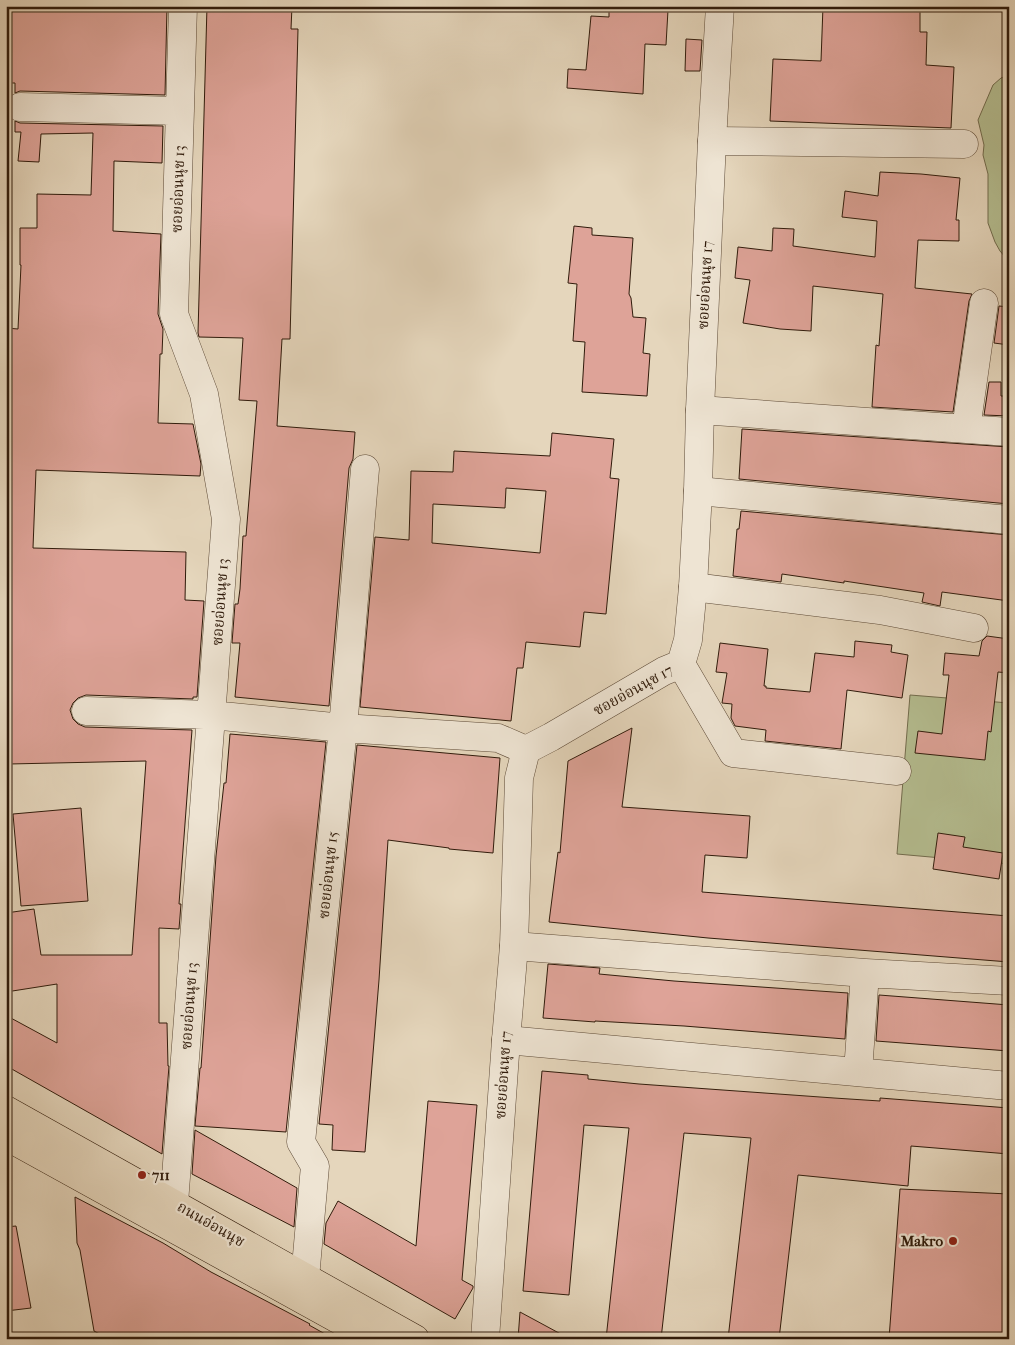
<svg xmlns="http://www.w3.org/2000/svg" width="1015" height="1345" viewBox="0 0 1015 1345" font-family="'IM FELL French Canon','Noto Serif Thai',serif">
<rect width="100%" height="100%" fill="#e5d6bc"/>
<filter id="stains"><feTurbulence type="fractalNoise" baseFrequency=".004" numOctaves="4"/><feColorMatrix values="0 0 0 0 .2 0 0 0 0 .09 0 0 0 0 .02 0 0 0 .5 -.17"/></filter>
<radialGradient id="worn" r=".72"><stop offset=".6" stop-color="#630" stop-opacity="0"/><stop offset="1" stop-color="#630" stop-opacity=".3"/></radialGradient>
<path fill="#b5be91" stroke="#726c4e" d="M1009,75V259L1006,258L1000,251L995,242L988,223V174L983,155L984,145L978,120L993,85L1001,78Z
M910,695L1009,703V864L897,854Z"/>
<path fill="#dea398" stroke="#301b0b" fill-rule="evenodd" d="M132,6H167L165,95L20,91L15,93V83H7L6,7H132Z
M207,6H292L291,29H298L290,339H282L277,426L355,432L353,459L349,468L329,706L235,697L240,643H232L235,604H238L240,589L243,536H246L257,401L239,400L243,338L199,337L198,333Z
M609,6L668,10L666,45L645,44L643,94L567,88L568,69L586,70L591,16L609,17Z
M823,6H920V32H927L926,65L954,67L951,128L770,121L773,59L821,61Z
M686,39L702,40L700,71H685Z
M15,121L20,123L163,126L162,163L114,161L113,231L161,234L158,314L163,329L162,354H160L158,423L193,424L201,464L200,476L36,470L33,548L186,552L185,600L204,601L197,697H193V699L86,695L78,698L73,703L70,710L73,719L78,724L85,727L192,730L179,904H181L179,929L159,928V1023H167L168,1066H169L162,1154L10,1068L9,1017L57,1043V984L6,992V913L34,909L41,955H132L146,761L9,764L7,693H6V328L18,329L21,265H20V228H37V194L91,195L93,133L41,134L39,162L18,161L21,132H15Z
M880,172L921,174L960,178L956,220H959V241L918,240L915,288L972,294L969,301L953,412L872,407L876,345L879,346L883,294L813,286L811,331L780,329L743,323L750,280L735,278L738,247L772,251L773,228L794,229L793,246L875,257L877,221L842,217L845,191L878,196Z
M574,226L592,228V235L633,238L629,294L631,298L633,317L646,318L643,353L650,354L647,396L582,392L585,342L573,341L577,284L568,283Z
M999,306L1009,307V345L994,343Z
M989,382H1001V396H1009V416L984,415Z
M742,429L1009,447V504L739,479Z
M552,433L614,439L610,478L619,479L606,614L584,612L580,647L526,642L523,668H517L511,721L360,707L375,537L409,540L411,471L453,472L454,451L550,456ZM506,488L546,491L540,553L432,543L433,504L505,508Z
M741,511L1009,535V601L942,592L940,606L922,602L924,593L844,581V583L782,574L781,582L733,576L737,529H739Z
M987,636L1009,639V673L998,672L991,732L988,731L985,760L915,753L918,731L942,734L949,675H943L945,653L979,656L982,641Z
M855,641L892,645L891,652L908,655L902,698L847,690L841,749L765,741L766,730L735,726L731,718L732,704L722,703L727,673L716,672L720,643L768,649L764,686H766V688L810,692L815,653L854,657Z
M632,728L622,807L750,816L747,858L705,855L702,892L1009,916V962L708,938L549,922L558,852L560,853L568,761Z
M230,734L326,742L286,1132L195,1126L200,1068H201L216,856L224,783H226Z
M357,745L500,758L493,853L449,849V848L388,840L379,980L365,1152L332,1150L333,1125L319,1124Z
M81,808L88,901L21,906L13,814Z
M938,833L965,837L963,847L1003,853L999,879L933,869Z
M548,964L600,968L599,974L674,981L848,993L845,1039L684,1026L595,1021V1022L543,1018Z
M879,995L1009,1005V1051L876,1041Z
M542,1071L588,1075V1079L639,1084L834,1098L880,1101V1098L1009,1108V1154L911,1146L908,1186L798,1175L779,1339H728L751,1138L684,1133L661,1339H606L629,1128L584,1125L569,1295L523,1291Z
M428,1101L477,1105L462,1280L473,1286V1288L455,1319L324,1244L326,1223L338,1201L416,1246Z
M195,1130L297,1188L294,1227L192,1174Z
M900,1189L1009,1194V1288L1006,1339H889Z
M75,1197L163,1243L211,1272L310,1324L309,1325L334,1339H109L94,1331L80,1250L77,1243Z
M16,1226L31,1308L6,1311V1227Z
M520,1312L533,1319L570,1339H518Z"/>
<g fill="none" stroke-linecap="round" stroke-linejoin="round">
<g stroke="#5d4a37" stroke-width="29">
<path id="minor" d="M20,107L180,111
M712,141L964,144
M700,410L1009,432
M966,429L984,303
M698,491L1009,520
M693,587L880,610L974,628
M681,664L733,753L897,771
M86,711L212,715L343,728L498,738L526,750
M514,946L865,973L1009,981
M506,1040L1009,1086
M858,1072L865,973
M174,1203L226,519L204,394L174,314L183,6
M305,1278L315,1166L301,1142L343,728L365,469"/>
</g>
<g stroke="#5d4a37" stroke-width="29">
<path id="tertiary" d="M485,1339L506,1040L514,946L519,778L526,750L551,737L664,671L681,664L688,640L693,587L698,491L700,410L712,141L720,6"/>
</g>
<g stroke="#301b0b" stroke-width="29">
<path id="primary" d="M6,1110L415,1339
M6,1136L374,1339"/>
</g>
<use href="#minor" stroke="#eee4d3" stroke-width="28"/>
<use href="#tertiary" stroke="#eee4d3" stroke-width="28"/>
<use href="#primary" stroke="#e5d6bc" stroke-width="28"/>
</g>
<g fill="#8f2418" stroke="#eee4d3" stroke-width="2">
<circle cx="142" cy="1175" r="5"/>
<circle cx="953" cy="1241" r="5"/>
</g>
<g text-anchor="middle" stroke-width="4.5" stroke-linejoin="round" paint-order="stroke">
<g font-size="15" fill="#301b0b" stroke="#eee4d3">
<text transform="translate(178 189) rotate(-88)" y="5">ซอยอ่อนนุช 13</text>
<text transform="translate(705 285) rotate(-87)" y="5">ซอยอ่อนนุช 17</text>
<text transform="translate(220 602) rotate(-86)" y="5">ซอยอ่อนนุช 13</text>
<text transform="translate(633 690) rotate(-29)" y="5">ซอยอ่อนนุช 17</text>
<text transform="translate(328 875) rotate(-84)" y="5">ซอยอ่อนนุช 15</text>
<text transform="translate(189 1006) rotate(-86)" y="5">ซอยอ่อนนุช 13</text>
<text transform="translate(503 1075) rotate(-86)" y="5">ซอยอ่อนนุช 17</text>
<text transform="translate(211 1224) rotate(30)" y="5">ถนนอ่อนนุช</text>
</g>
<g font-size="15" font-weight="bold" fill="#301b0b" stroke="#eee4d3" text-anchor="start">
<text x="152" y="1180">711</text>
<text x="943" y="1246" text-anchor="end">Makro</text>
</g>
</g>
<rect width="1015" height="1345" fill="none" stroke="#e5d6bc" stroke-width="25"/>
<rect x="8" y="8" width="1000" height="1330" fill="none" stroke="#301b0b" stroke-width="2.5"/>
<rect x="12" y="12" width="990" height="1320" fill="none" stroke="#301b0b"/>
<rect width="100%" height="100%" filter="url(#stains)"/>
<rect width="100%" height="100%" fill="url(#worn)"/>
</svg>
